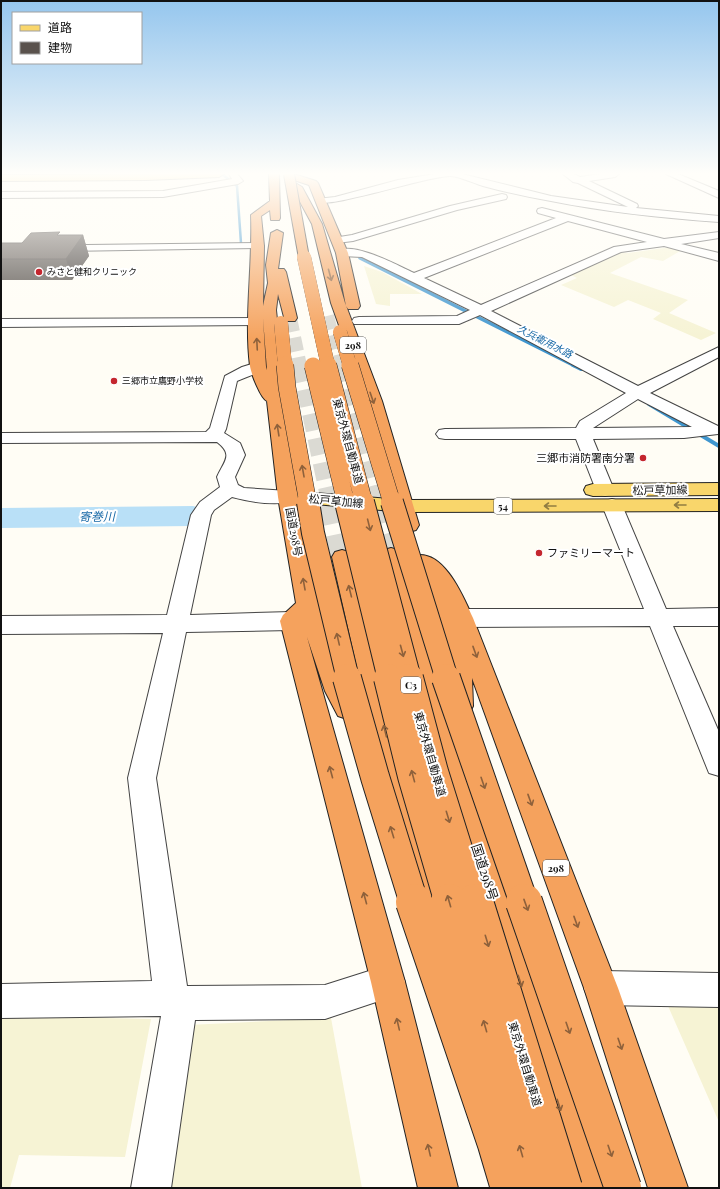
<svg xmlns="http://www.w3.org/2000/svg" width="720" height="1189" viewBox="0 0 720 1189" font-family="'Playfair Display','Noto Sans JP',serif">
<rect width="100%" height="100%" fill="#fffdf5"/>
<path fill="#f6f3d4" d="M671,247L682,250L663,261L641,257L610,273L688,300L669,313L716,333L701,340L653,319L661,313L628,300L614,307L561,285L577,278L571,275L621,252L628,253Z
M364,266L382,272L422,294H390V306L376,304Z
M668,1006L719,1008V1122Z
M57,1017L151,1019L125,1157L19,1155L10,1188H1V1018Z
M331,1018L362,1188H163L188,1025Z"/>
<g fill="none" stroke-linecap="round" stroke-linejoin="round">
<path stroke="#3f96cf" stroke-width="2.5" d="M222,174L237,186L241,243"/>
<path stroke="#3f96cf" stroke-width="3.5" d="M360,258L575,366"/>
<path stroke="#3f96cf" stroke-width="4" d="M573,365L581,369
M649,404L719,446"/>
<path fill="#b9e0f7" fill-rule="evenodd" d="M193,506L204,509L208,516L204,523L193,526L1,528V508Z"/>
<path stroke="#dbdad3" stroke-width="14" stroke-dasharray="14 6" stroke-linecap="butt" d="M327,316L340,366
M290,318L300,366"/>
<path stroke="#dbdad3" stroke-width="17" stroke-dasharray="17 8" stroke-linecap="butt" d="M300,365L330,503
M340,365L377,503"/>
<path stroke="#dbdad3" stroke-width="22" stroke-dasharray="22 11" stroke-linecap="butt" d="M330,502L342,557
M377,502L391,555"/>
<g stroke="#444" stroke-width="2">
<path id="minor" d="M229,174H237L243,181L238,184L163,197L1,198V192L163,191L232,179Z
M435,174H462L551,196L628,207L578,183L573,182L563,174H574L580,177L600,174H619L615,177L589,181L637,204L638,206L636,208L719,216V222C663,218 606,212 551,201C528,197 505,192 483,186C473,183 461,177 451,176C429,175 325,211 316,201L317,199L335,197L398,180Z
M666,174H678L719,191V198Z
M502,194L506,195L507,197L506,199L457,210L353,241L337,243L331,240L333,238L352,235L450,206Z
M542,208L664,239L719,232V238L681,244L719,253V261L664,246L621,252L491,311L638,386L719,347V357L650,393L718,426V434L684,438L593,439L614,490L612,494L605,496L598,494L596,490L576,439H445L439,438L436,434L439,430L445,429L576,428L580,421L626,393L480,315L459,324H354L352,321L354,318L359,317L457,316L470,310L362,257L342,256L336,253C348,238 401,267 414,273L556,218L538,213L537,211L538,209ZM568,221L647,242L614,247L481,305L424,278ZM638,399L692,427L593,428Z
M258,243L264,246L262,248L1,252V246Z
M256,318L261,319L263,322L261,325L1,327V319Z
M258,362L263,364L266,367C262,372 244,378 237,381L226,429L224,433L240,443L245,455L235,477L238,485L244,488L288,491L295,493L298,497L295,501C275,506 251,502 232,497L214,510L211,515L190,615L291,612L299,615L302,621L299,627L291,630L186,632L156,778L187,986L325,985L388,965L400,970L405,982L400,994L325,1019L195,1020L171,1188H131L161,1016L1,1018V984L152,981L128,778L163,633L1,634V616L167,615L191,515L200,502L220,487L217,477C224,461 234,455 217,442L1,443V433L206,432L210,428L225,376L242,367Z
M612,499L619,501L622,505L666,609L719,608V626H673L719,732V776L709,773L650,626L462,627L454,624L451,618L454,612L462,609H644L602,505L605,501Z
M601,971L719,973V1007L601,1005L589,1000L584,988L589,976Z"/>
</g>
<g stroke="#222" stroke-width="2">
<path id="major" d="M161,174H224L219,177L146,180L1,181V175Z
M719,483V495L593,496L586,494L584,490L586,486L593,484Z
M289,491L403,500L719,499V511L403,512L282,501L279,497L282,493Z"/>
</g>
<g stroke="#222" stroke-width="2">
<path id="highway" d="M269,174H279L280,218L279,220H271L270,210L261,216L264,246L263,306L268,283L266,265L271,233L277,230L283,233L278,269H284L286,272L297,318L295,321H285L278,294L276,310L283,376V407L298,497L319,606L348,688L360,708L356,716L347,719L338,716L325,691L307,637L405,982L458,1188H418L371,982L280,621L283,615L296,603L278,497L267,401C261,399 251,373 250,366C244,319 253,264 251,215L270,201ZM263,318L267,370L266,367Z
M294,174L316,181L318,183L348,253L360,306L358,309H348L346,306L336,253L309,185L291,179V175Z
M297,184L302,187L322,224L345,303L382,401L419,525L416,530L409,532L402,530L399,525L366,401L331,303L312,224L292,187Z
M391,548L398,550L401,555L447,705L448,665L410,565V561L413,556C443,547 463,596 473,618L618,988L688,1188H648L584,988L472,678L473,706L469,714L460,717L451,714L448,707L475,796L605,1188H565L447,796L381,555L384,550Z
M342,550L349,552L352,557L443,905L438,916L427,921L416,916L411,905L332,557L335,552Z"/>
</g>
<use href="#minor" fill="#fff" fill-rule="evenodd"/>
<use href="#major" fill="#f9d66b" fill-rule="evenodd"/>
<use href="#highway" fill="#f5a25d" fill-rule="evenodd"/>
<g stroke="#222" stroke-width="12" stroke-linecap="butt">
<path id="highway-bridge-far5" d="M289,174L304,258"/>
</g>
<g stroke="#222" stroke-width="14" stroke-linecap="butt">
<path id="highway-bridge-far4" d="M304,257L328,366
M281,323L285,366
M340,332L350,366"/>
</g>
<g stroke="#222" stroke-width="18" stroke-linecap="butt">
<path id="highway-bridge-far3" d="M285,365L287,387L308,503
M328,365L364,503
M350,365L392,503
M313,366L346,503"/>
</g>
<g stroke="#222" stroke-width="24" stroke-linecap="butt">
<path id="highway-bridge-far2" d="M308,502L313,533L348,679
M346,502L389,679
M363,502L410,679
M392,502L447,679"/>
</g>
<g stroke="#222" stroke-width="30" stroke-linecap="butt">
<path id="highway-bridge-far1" d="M347,678L375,777L414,903
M388,678L412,776L449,903
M409,678L434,772L475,903
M446,678L524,903"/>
</g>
<g stroke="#222" stroke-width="38" stroke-linecap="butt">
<path id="highway-bridge" d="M414,902L496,1144L509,1188
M449,902L532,1188
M475,902L564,1188
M524,902L623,1188"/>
</g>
<use href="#highway-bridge-far5" stroke="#f5a25d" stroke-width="10"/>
<use href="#highway-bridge-far4" stroke="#f5a25d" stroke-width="14"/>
<use href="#highway-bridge-far3" stroke="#f5a25d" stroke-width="17"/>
<use href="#highway-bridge-far2" stroke="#f5a25d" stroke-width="22"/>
<use href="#highway-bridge-far1" stroke="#f5a25d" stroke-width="28"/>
<use href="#highway-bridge" stroke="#f5a25d" stroke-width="36"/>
</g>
<path fill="#4d4742" d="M61,235H83L89,256L72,280H1V243H22Z"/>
<path fill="#3f3936" d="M83,235L89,256L72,280L66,259Z"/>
<path fill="#5a524d" stroke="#3f3936" d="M60,232L57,235H83L66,259H1V243H22L31,233Z"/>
<defs><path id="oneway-shaft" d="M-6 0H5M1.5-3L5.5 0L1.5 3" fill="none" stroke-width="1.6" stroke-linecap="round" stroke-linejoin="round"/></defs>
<g stroke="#8e613b">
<use href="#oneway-shaft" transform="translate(330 275) rotate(75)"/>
<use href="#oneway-shaft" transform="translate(257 344) rotate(-93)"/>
<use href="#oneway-shaft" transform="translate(372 398) rotate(71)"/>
<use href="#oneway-shaft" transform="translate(278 430) rotate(-99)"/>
<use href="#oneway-shaft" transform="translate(303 471) rotate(-100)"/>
<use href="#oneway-shaft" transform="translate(369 525) rotate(76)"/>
<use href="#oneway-shaft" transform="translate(304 584) rotate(-100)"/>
<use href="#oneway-shaft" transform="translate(350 591) rotate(-104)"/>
<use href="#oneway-shaft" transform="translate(338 639) rotate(-103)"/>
<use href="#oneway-shaft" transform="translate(402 651) rotate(75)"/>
<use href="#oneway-shaft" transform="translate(475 652) rotate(70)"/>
<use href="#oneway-shaft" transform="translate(385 731) rotate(-104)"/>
<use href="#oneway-shaft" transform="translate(331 772) rotate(-105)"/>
<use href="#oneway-shaft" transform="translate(413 776) rotate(-105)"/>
<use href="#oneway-shaft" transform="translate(483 783) rotate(71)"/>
<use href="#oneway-shaft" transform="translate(530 800) rotate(70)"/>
<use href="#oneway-shaft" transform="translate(448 817) rotate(73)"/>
<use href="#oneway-shaft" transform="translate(392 832) rotate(-107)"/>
<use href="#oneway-shaft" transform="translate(365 898) rotate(-105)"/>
<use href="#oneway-shaft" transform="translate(449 901) rotate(-106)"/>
<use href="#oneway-shaft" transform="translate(526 905) rotate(70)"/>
<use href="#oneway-shaft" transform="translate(576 922) rotate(70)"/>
<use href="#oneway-shaft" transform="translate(487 941) rotate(73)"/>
<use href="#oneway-shaft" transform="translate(520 981) rotate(72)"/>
<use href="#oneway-shaft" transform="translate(398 1024) rotate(-103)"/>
<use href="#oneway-shaft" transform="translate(485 1026) rotate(-106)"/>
<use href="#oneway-shaft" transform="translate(568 1028) rotate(71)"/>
<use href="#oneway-shaft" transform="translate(620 1044) rotate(71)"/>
<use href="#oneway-shaft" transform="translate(559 1105) rotate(72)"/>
<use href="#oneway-shaft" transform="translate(429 1150) rotate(-103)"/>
<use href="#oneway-shaft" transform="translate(521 1151) rotate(-106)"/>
<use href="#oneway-shaft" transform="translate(610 1151) rotate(71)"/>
</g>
<g stroke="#917d42">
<use href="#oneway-shaft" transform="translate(680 505) rotate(180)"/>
<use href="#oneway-shaft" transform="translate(550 506) rotate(180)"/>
</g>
<linearGradient id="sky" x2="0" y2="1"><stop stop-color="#95c6ee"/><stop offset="0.51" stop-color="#fffefa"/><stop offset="1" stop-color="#fffefa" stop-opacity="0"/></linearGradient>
<rect width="720" height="340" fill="url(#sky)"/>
<g fill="#c4262e" stroke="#fff" stroke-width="1.5">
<circle cx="39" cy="272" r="4"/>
<circle cx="114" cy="381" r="4"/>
<circle cx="643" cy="458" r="4"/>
<circle cx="539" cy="553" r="4"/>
</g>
<g text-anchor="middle" stroke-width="4" stroke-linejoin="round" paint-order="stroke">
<g font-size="9" fill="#111" stroke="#fff" text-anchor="start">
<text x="47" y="275">みさと健和クリニック</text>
<text x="122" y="384">三郷市立鷹野小学校</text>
</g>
<g font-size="10" font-style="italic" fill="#1768a6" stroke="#fff">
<text transform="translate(545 341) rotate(27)" y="4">久兵衛用水路</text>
</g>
<g fill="#fff" stroke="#585858" stroke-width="1">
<rect x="340" y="337" width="26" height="16" rx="3"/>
<rect x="494" y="498" width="18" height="16" rx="3"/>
<rect x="401" y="677" width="20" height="16" rx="3"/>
<rect x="543" y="860" width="26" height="16" rx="3"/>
</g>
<g font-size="10" font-weight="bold" fill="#111">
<text x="353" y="349">298</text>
<text x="503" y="510">54</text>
<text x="411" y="689">C3</text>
<text x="556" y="872">298</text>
</g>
<g font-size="11" fill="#111" stroke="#fff">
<text transform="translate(348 441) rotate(75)" y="4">東京外環自動車道</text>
<text transform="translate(660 490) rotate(-1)" y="4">松戸草加線</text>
<text transform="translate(336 501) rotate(5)" y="4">松戸草加線</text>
<text transform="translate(294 532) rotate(80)" y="4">国道298号</text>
<text transform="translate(430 754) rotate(74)" y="4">東京外環自動車道</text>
<text transform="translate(525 1064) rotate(73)" y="4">東京外環自動車道</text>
</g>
<g font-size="11" fill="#111" stroke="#fff" text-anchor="end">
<text x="635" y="462">三郷市消防署南分署</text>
<text x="547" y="557" text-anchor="start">ファミリーマート</text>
</g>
<g font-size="12" font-style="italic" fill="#1768a6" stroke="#fff">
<text transform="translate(97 517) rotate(-1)" y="4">寄巻川</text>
</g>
<g font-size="13" fill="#111" stroke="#fff">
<text transform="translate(485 872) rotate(72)" y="5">国道298号</text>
</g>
</g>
<rect width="720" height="1189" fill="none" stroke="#111111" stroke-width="4"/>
<rect x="12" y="12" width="130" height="52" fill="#ffffff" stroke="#a0a0a0"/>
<rect x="20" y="25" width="20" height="6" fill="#f9d66b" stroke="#a0a0a0"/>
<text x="48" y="32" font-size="12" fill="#111111">道路</text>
<rect x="20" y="42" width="20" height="12" fill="#5a524d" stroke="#a0a0a0"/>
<text x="48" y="52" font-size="12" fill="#111111">建物</text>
</svg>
